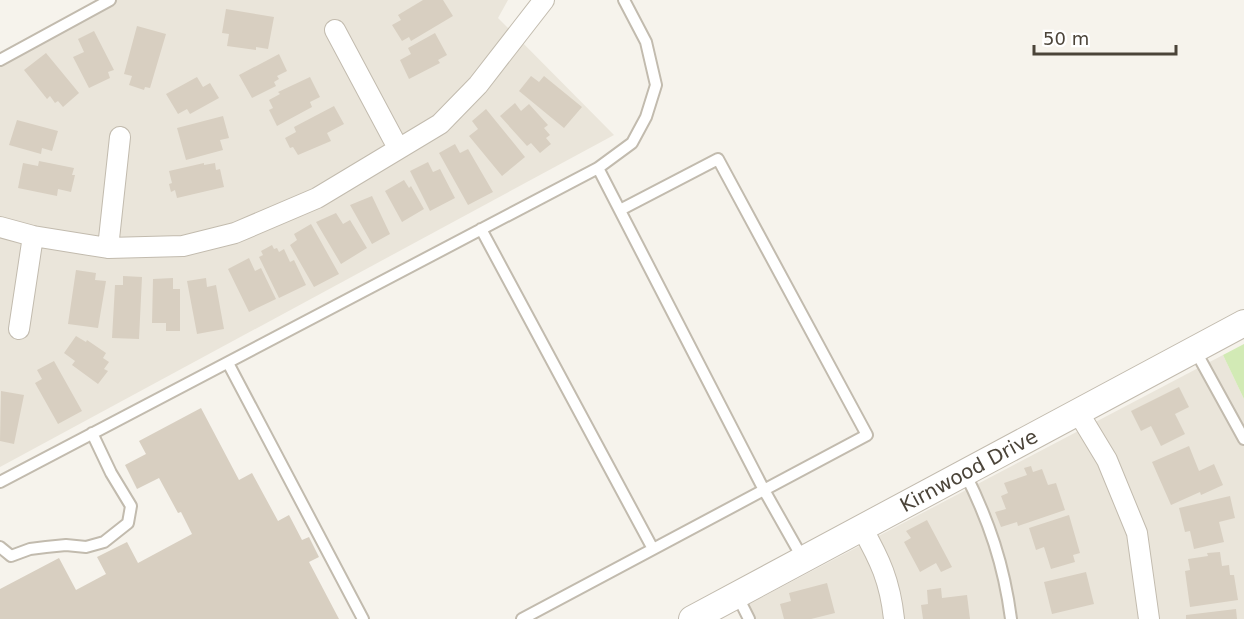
<svg xmlns="http://www.w3.org/2000/svg" width="1244" height="619" viewBox="0 0 1244 619" font-family="'DejaVu Sans',sans-serif">
<rect width="100%" height="100%" fill="#f6f3ec"/>
<path fill="#eae5da" d="M116,0H508L498,18L614,135L0,467V64Z
M1223,355L1244,399V619H755L749,604Z"/>
<path fill="#d2eab5" d="M1244,344V399L1223,355Z"/>
<path fill="#d8cfc1" d="M423,0H443L453,16L411,41L409,37L402,41L392,25L401,20L398,15Z
M226,9L274,17L268,49L256,47V50L227,46L229,34L222,33Z
M137,26L166,34L150,88L145,87L144,90L129,85L132,76L124,74Z
M94,31L114,70L108,72L110,78L89,88L73,57L84,52L78,39Z
M435,33L447,55L438,60L440,63L409,79L400,60L411,54L408,48Z
M46,53L79,93L63,107L58,101L55,103L50,96L47,99L24,70Z
M279,54L287,71L277,76L279,79L274,82L276,86L252,98L239,75Z
M531,76L539,82L544,76L582,107L564,128L519,91Z
M197,77L203,87L210,83L219,98L190,114L187,109L178,114L166,94Z
M310,77L320,97L310,102L312,107L277,126L269,110L273,108L269,100L280,94L278,92Z
M515,103L521,111L529,104L548,125L544,128L550,135L546,138L551,144L540,153L531,143L527,146L500,116Z
M334,106L344,124L327,133L331,141L298,155L293,147L290,148L285,138L296,132L294,127Z
M486,109L525,157L502,176L469,136L478,129L472,121Z
M223,116L229,138L220,140L223,150L186,160L177,128Z
M17,120L58,131L52,151L42,148L41,154L9,145Z
M455,144L460,153L468,149L493,192L468,205L439,153Z
M39,161L74,168L72,175H75L71,192L58,189L57,196L18,188L23,163L38,166Z
M428,162L433,172L440,169L455,198L430,211L410,171Z
M204,163V165L215,163L216,170L220,169L224,187L177,198L175,190L171,192L169,184L172,183L169,171Z
M404,180L409,188L411,186L424,209L402,222L385,191Z
M372,196L390,234L372,244L350,205Z
M336,213L343,224L350,220L367,248L341,264L316,222Z
M311,224L339,274L314,287L290,245L297,240L294,234Z
M272,245L274,249L277,248L279,252L284,249L290,262L294,260L306,285L279,298L259,257L263,255L261,251Z
M249,258L255,271L261,268L276,299L249,312L228,269Z
M76,270L96,273L95,280L106,281L98,328L68,324Z
M123,276L142,277L139,339L112,338L115,285H123Z
M173,278V289H180V331H166V323H152L153,279Z
M206,278L207,287L216,285L224,329L197,334L187,281Z
M76,336L86,342L87,340L106,353L103,358L109,362L104,369L108,371L98,384L72,365L75,361L64,353Z
M54,361L82,411L58,424L35,383L42,379L37,370Z
M1179,387L1189,407L1175,414L1185,434L1161,446L1151,426L1141,431L1131,411Z
M1,391L24,395L14,444L0,441Z
M201,408L239,480L252,473L278,521L289,515L302,540L309,537L319,557L309,562L339,619H0V589L59,558L76,590L106,574L97,557L127,542L138,563L192,534L181,512L178,513L159,478L137,489L125,465L146,454L139,441Z
M1189,446L1199,471L1214,464L1223,485L1201,495L1200,492L1171,505L1152,462Z
M1031,466L1033,472L1042,469L1048,485L1056,483L1065,510L1018,526L1017,522L1001,527L995,512L1006,509L1001,496L1008,493L1004,483L1027,475L1024,468Z
M1230,496L1235,518L1219,522L1224,542L1194,549L1190,531L1185,532L1179,508Z
M1069,515L1080,553L1073,555L1075,562L1051,569L1044,547L1036,550L1029,528Z
M927,520L952,567L941,572L936,563L920,572L904,542L911,538L906,531Z
M1220,552L1222,566L1229,565L1230,575H1234L1238,600L1190,607L1185,571L1190,570L1188,559L1208,556L1207,553Z
M1086,572L1094,604L1052,614L1044,582Z
M827,583L835,613L811,619H784L780,604L791,601L789,593Z
M941,588L942,598L967,595L970,619H923L921,605L928,604L927,590Z
M1236,609L1237,619H1186V615Z"/>
<g fill="none" stroke-linecap="round" stroke-linejoin="round">
<g stroke="#c2bbae" stroke-width="14">
<path id="service" d="M0,60L110,0
M598,168L764,490L803,559
M481,229L653,549
M1195,350L1244,439
M228,363L363,619
M965,473C989,521 1004,565 1011,619
M0,482L598,168L632,143L646,117L656,85L646,42L624,0
M0,547L11,556L30,549L46,547L66,545L86,547L104,542L128,523L131,506L111,473L92,433
M737,595L749,619
M522,619L867,435L718,159L620,210"/>
</g>
<g stroke="#c2bbae" stroke-width="22">
<path id="minor" d="M335,30L398,148
M0,227L33,236L108,248L183,246L235,233L317,198L440,124L478,85L544,0
M108,248L120,137
M19,329L33,236
M1078,412L1107,460L1137,533L1149,619
M862,528C880,560 890,581 894,619"/>
</g>
<g stroke="#c2bbae" stroke-width="28">
<g id="tertiary">
<path id="s1" d="M692,619L1244,323"/>
</g>
</g>
<use href="#service" stroke="#fff" stroke-width="10"/>
<use href="#minor" stroke="#fff" stroke-width="20"/>
<use href="#tertiary" stroke="#fff" stroke-width="26"/>
</g>
<g text-anchor="middle" stroke-width="4.5" stroke-linejoin="round" paint-order="stroke">
<g font-size="20" fill="#4b4439" stroke="#fff">
<text dy="7" stroke="none"><textPath href="#s1" startOffset="314">Kirnwood Drive</textPath></text>
</g>
</g>
<path d="M1034 45v9h142v-9" fill="none" stroke="#4b4439" stroke-width="3"/>
<text x="1043" y="45" font-size="18" fill="#4b4439" stroke="#ffffff" stroke-width="4.5" paint-order="stroke">50 m</text>
</svg>
